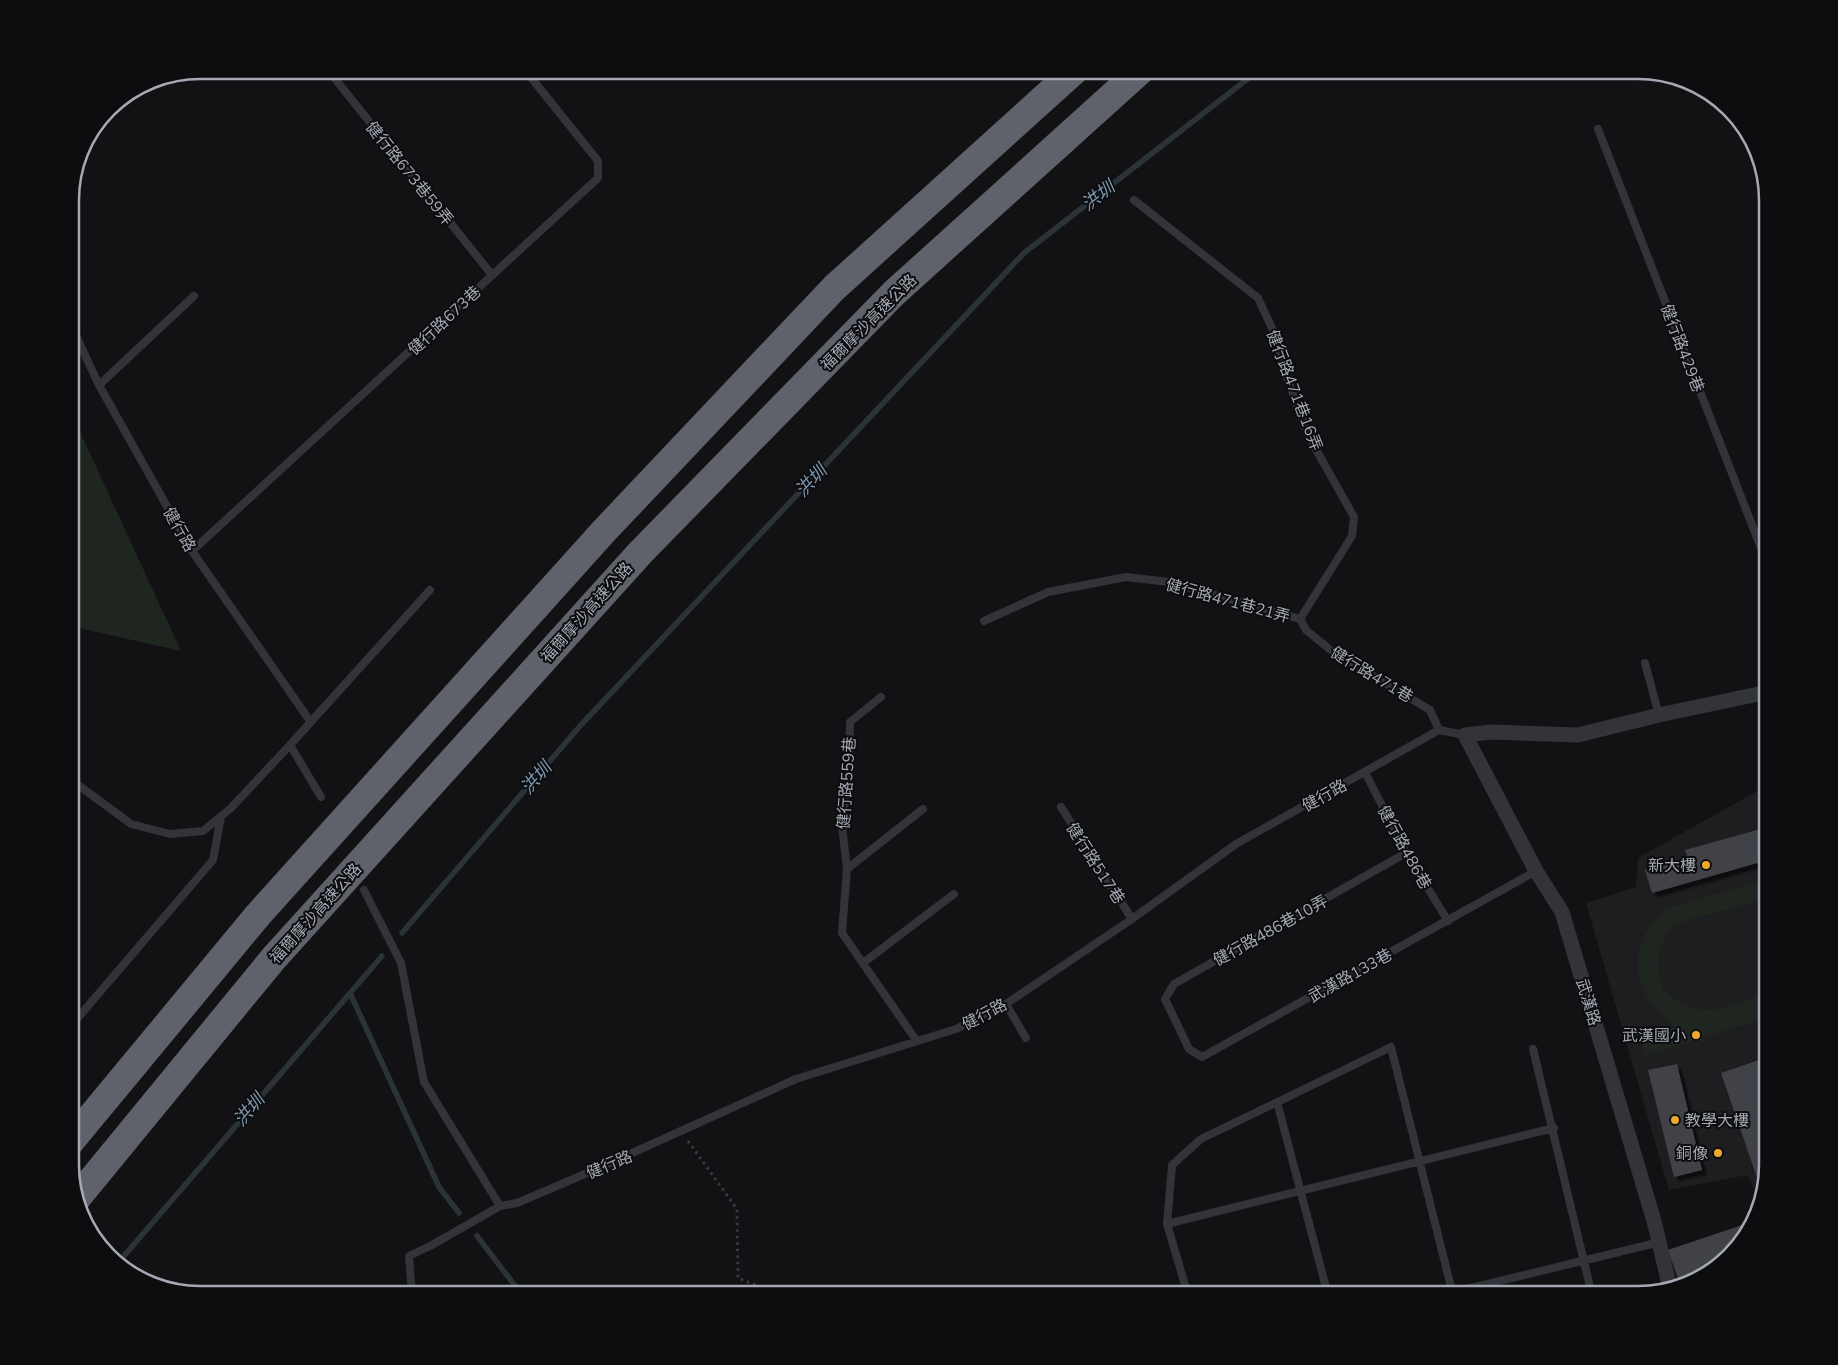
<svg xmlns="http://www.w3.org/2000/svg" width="1838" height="1365" viewBox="0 0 1838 1365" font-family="'Nunito Sans','Noto Sans TC',sans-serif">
<defs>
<filter id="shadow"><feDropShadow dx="4.5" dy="4.5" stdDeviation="1" flood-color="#0009"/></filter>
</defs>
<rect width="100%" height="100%" fill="#121214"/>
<path fill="#1e1e21" d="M1768,785V1166L1762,1202L1759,1203L1748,1175L1669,1190L1586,903L1636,887L1638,858Z"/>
<path fill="#1f261f" d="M70,410L181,651L70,626Z
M1768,879V898L1674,924C1656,945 1655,965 1663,990C1703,1024 1724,1007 1768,993V1017L1644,1056L1641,1041L1674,1027C1666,1018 1654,1009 1648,998C1629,964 1638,935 1665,909Z"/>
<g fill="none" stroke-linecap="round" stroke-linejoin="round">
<path stroke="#2b3339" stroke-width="5.5" d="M402,933L580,726L1024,253L1259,70
M350,993L439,1187L459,1213
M477,1236L522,1295
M117,1264L382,956"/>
</g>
<path fill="#414247" filter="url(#shadow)" d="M1768,827V860L1652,893L1645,870L1688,858L1685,850Z
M1768,1057V1088L1759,1091L1768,1118V1166L1763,1195L1721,1073Z
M1677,1064L1702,1170L1674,1177L1648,1070Z
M1754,1221L1741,1244L1708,1272L1679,1282L1668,1250Z"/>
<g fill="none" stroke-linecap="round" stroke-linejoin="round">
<path stroke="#393b40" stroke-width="3" stroke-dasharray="2.5 4" stroke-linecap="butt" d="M688,1141L737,1209L738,1278L758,1286"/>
<path stroke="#333439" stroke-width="8" d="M328,70L492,275
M1598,129L1768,566
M1134,200L1258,298L1277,339L1283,367L1309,437L1354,517L1352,536L1300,619
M70,323L99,385L192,551L310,721
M99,385L194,296
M192,551L598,178V161L525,70
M1300,619L1306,630L1333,652L1430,710L1439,730
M984,621L1048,592L1126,577L1169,582L1300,619
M1645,663L1659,715
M881,697L850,722L849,790L841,818L847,869L842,933L916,1040
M1365,772L1406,853L1448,921
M70,779L131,824L170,834L203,831L231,808L290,745
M321,797L290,745L430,590
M1061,807L1132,919
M1406,853L1174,984L1165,999L1189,1049L1202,1057L1536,871
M847,869L923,809
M364,890L401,963L424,1082L500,1206L517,1203L599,1168L796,1079L956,1029L1006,1004L1132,919L1236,844L1439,730L1465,735
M863,963L954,894
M1006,1004L1026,1038
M70,1027L213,860L221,817
M1533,1049L1592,1295
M1277,1102L1328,1295
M1167,1224L1172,1165L1201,1139L1391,1047L1453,1295
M412,1295L409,1256L432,1245L500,1206
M765,1295L771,1291
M1188,1295L1167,1224L1554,1128
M1442,1295L1660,1242"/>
<path stroke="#333439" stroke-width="15" d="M1670,1288L1654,1221L1562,912L1536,871L1465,735L1491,732L1578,735L1659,715L1768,692"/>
<path stroke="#5f626a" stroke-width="28" d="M70,1142L258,915L604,531L834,288L1075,70
M77,1198L273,959L640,553L894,293L1141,70"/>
</g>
<g fill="#efa82f" stroke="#0d0d0f" stroke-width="2">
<circle cx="1706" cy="865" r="5"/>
<circle cx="1696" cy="1035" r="5"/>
<circle cx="1675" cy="1120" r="5"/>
<circle cx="1718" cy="1153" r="5"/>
</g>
<g text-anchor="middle" stroke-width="4" stroke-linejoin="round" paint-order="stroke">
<g font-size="16" fill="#a4a9b4" stroke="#0d0d0f">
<text transform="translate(410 173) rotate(51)" y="6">健行路673巷59弄</text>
<text transform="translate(444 320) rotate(-43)" y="6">健行路673巷</text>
<text transform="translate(868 322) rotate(-45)" y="6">福爾摩沙高速公路</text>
<text transform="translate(1683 348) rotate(69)" y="6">健行路429巷</text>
<text transform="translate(1295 390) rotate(69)" y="6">健行路471巷16弄</text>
<text transform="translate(180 529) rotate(60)" y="6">健行路</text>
<text transform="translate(1228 600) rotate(15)" y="6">健行路471巷21弄</text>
<text transform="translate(586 612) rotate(-48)" y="6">福爾摩沙高速公路</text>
<text transform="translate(1372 674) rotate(31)" y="6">健行路471巷</text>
<text transform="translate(846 783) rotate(-86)" y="6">健行路559巷</text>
<text transform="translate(1324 795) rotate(-29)" y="6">健行路</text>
<text transform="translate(1405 847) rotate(61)" y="6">健行路486巷</text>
<text transform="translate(1096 863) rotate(57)" y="6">健行路517巷</text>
<text transform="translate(315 913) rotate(-48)" y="6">福爾摩沙高速公路</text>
<text transform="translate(1270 930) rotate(-29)" y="6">健行路486巷10弄</text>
<text transform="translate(1350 975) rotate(-29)" y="6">武漢路133巷</text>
<text transform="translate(1589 1002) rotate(73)" y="6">武漢路</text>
<text transform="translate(984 1014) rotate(-28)" y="6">健行路</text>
<text transform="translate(609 1164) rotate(-23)" y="6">健行路</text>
</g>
<g font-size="16" fill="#a4a9b4" stroke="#0d0d0f" text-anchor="end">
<text x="1696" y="871">新大樓</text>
<text x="1686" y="1041">武漢國小</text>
<text x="1685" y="1126" text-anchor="start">教學大樓</text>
<text x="1708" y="1159">銅像</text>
</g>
<g font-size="18" font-style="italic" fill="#7b98af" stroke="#0d0d0f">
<text transform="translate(1098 196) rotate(-38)" y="6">洪圳</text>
<text transform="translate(811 481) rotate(-47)" y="6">洪圳</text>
<text transform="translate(536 778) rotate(-49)" y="6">洪圳</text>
<text transform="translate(249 1110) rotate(-49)" y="6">洪圳</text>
</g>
</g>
<path d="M0 0H1838V1365H0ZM200 79H1638A121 121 0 0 1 1759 200V1165A121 121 0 0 1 1638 1286H200A121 121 0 0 1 79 1165V200A121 121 0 0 1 200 79Z" fill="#0d0d0f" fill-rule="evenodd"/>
<path fill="none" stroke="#a4a9b4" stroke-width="2.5" d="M200 79H1638A121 121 0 0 1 1759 200V1165A121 121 0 0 1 1638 1286H200A121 121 0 0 1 79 1165V200A121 121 0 0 1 200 79Z"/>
</svg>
